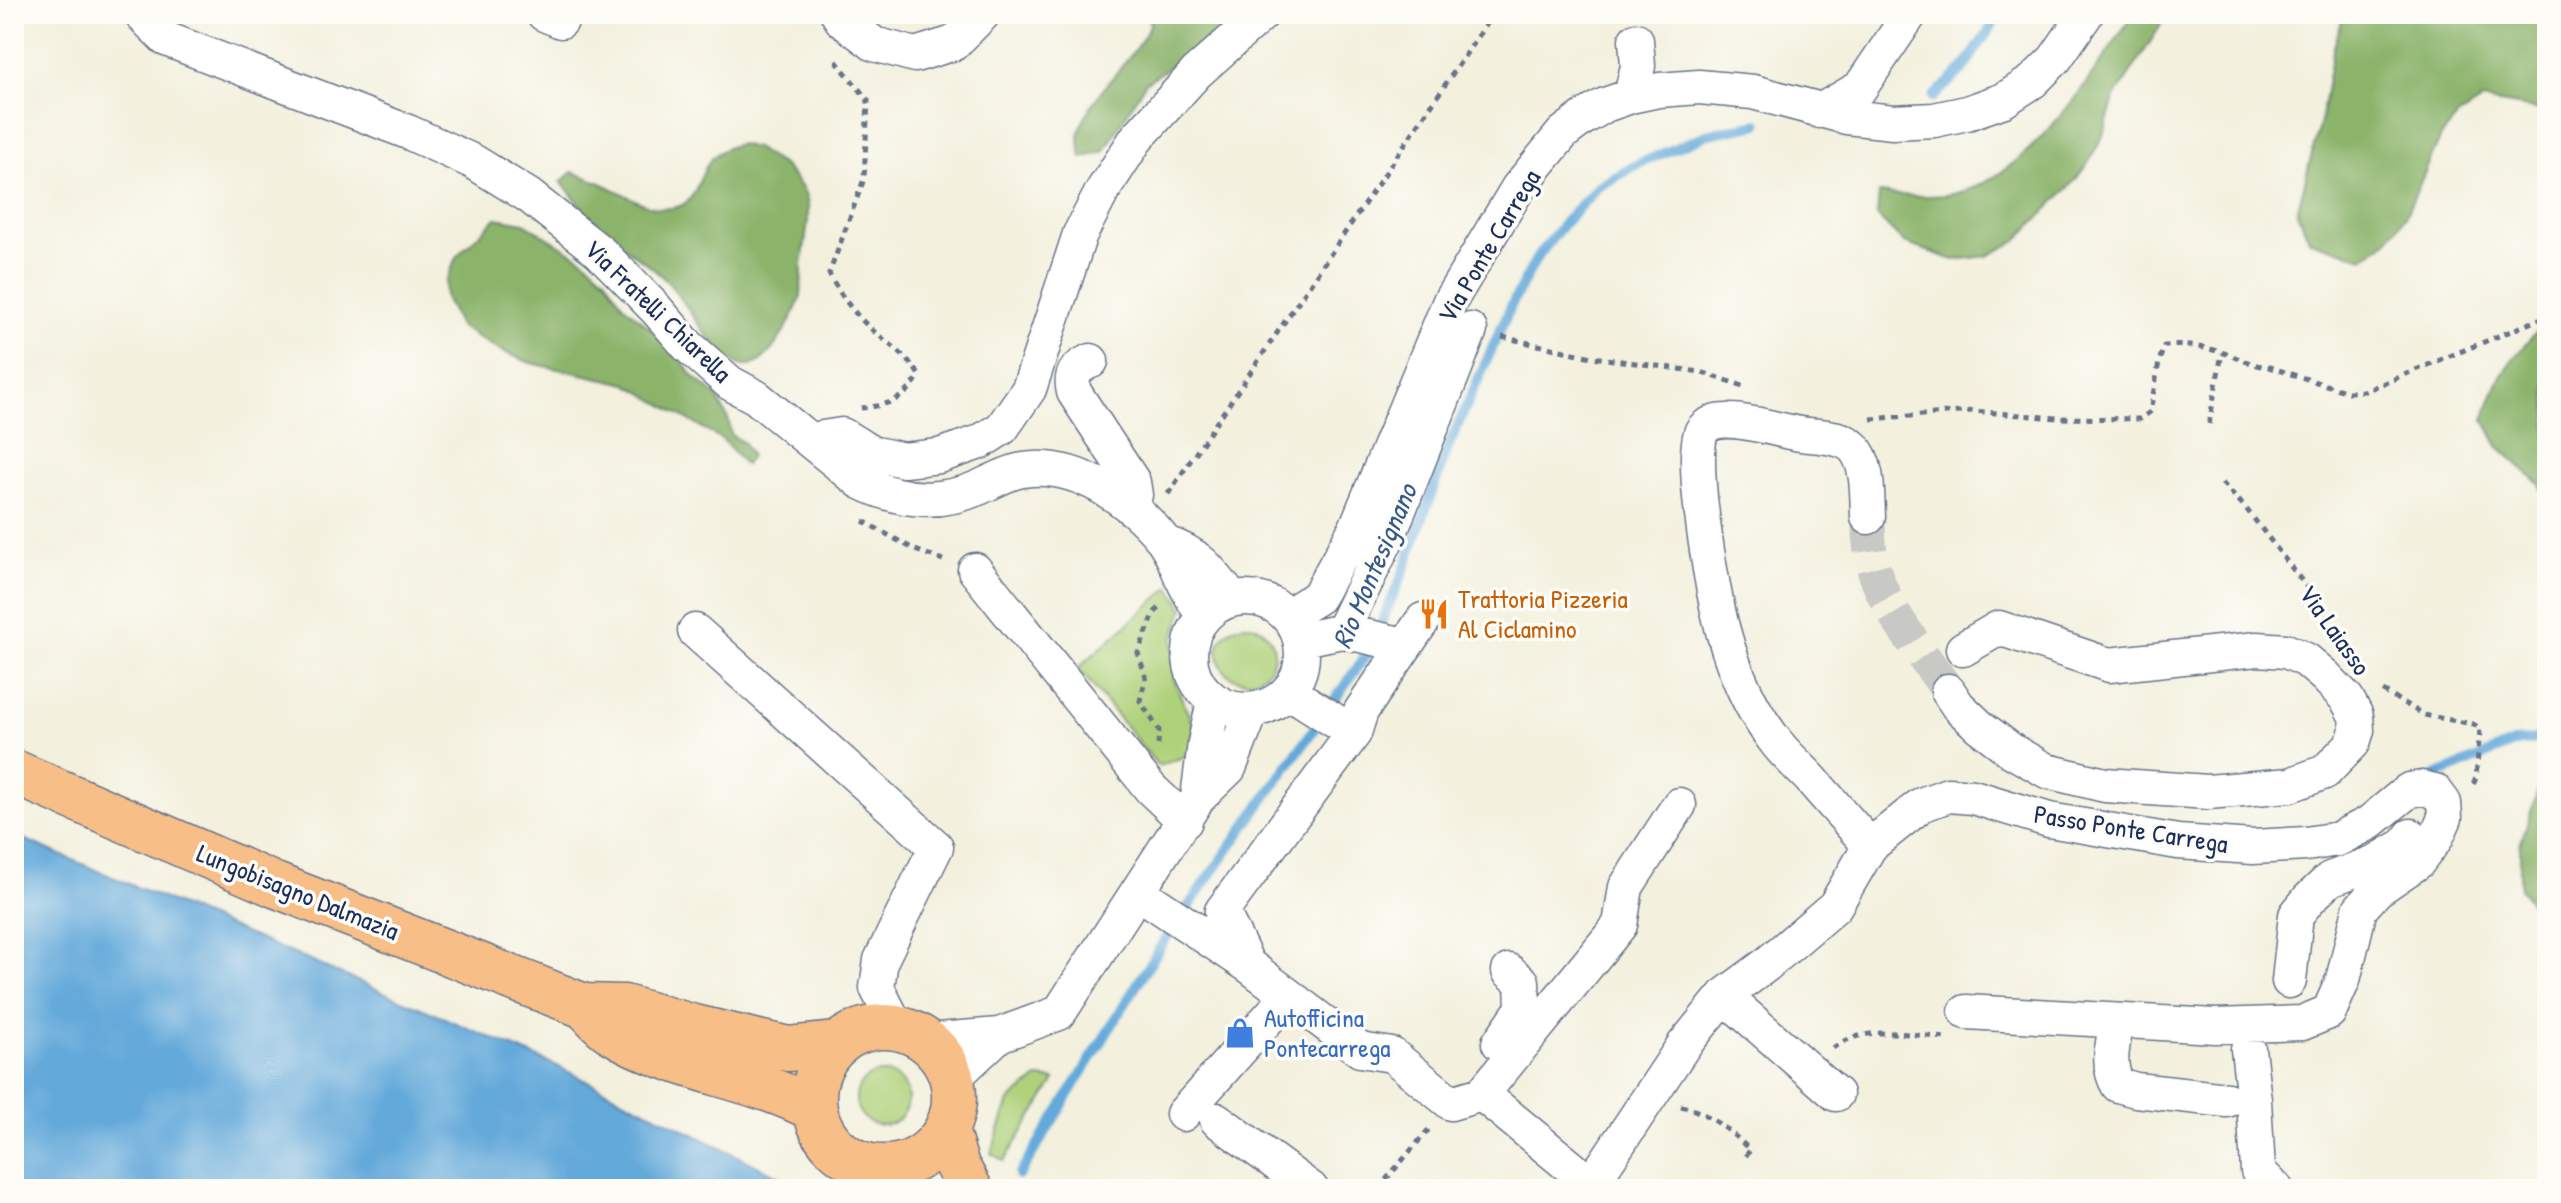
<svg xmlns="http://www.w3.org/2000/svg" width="2561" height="1203" viewBox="0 0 2561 1203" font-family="'Patrick Hand',sans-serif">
<rect width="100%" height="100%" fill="#fdfcf7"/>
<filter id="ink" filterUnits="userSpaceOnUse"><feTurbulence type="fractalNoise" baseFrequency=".0125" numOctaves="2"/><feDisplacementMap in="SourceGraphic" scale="16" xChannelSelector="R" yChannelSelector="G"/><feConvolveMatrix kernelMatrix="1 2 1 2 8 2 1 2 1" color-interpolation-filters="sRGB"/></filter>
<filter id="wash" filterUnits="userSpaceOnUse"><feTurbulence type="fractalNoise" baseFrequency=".006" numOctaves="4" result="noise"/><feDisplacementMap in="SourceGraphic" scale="32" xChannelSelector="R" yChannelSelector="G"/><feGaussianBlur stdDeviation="1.8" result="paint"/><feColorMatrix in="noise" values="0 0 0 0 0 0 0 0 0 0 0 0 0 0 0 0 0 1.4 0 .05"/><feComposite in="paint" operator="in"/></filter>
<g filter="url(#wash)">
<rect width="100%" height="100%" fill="#f3f0dd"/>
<path fill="#afd17a" stroke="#65806c" stroke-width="2" d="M1170,587L1184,609L1173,639L1174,680L1194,728L1189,755L1158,766L1078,668Z
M1218 653a28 28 0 1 1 56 0a28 28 0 1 1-56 0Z
M856 1099a26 26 0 1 1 52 0a26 26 0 1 1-52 0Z
M1038,1078L1055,1080L1004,1161L991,1153L1009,1101Z"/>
<path fill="#8bb36a" stroke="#537164" stroke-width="2" d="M1144,14H1237L1193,52L1145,83L1104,152L1082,158C1080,148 1077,136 1081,127C1096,87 1134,61 1151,23Z
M2133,14H2168L2114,99L2102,138L2088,163L2072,184L2015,242L1987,256L1954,260L1904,243L1877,216L1879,193C1903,196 1928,198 1953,194C2026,181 2095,72 2133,14Z
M2344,14H2547V111L2483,100L2459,115L2441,136L2405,217L2387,241L2363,258L2310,241L2297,213L2322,114L2333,50Z
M740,144L755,148L784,166L803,189L808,204V221L802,265L801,296C794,316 770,365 747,366C721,366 691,311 676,292C657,266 625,251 601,229C586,215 575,197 561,182L572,172C586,177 600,182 613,189C633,198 648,211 672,208C709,204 689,153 740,144Z
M496,218L524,223L586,261L606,279L623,305L668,343L694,377L716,395L729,421L731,435L744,443L751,456L745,465L723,440L627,384L531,363L499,350L459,326L445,297L446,282L457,256Z
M2547,321V499L2540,484L2498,446L2484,420C2498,371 2513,357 2547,321Z
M2547,763V925L2520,889V845Z"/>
<path fill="#64a9da" stroke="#406c9c" stroke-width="2" d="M14,835L555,1065L804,1189H14Z"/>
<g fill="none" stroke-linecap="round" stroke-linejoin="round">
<path stroke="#64a9da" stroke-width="10" d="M1933,97L1963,69L2000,14
M2429,779L2516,742L2547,737
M1019,1175L1164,941L1369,651L1402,576L1449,445L1511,306L1536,259L1565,222L1598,187L1638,164L1708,134L1758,124"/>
</g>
</g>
<g filter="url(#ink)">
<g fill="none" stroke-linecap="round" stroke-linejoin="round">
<path stroke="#c8c9c4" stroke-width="34" stroke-dasharray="34 17" stroke-linecap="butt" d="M1868,517C1869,535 1869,555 1875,573C1888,614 1924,655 1948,691"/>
<g stroke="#67738a" stroke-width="37">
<path id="minor" d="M141,14L166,39L408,132L474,162L529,196L600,252L656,309L687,345L730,383L756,397L861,482C899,501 938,505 978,488C992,482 1008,472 1023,470C1077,461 1132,501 1164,541C1172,552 1177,567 1183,580C1189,592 1196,605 1204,617
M544,14L561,21
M838,14L842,20L874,44L915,55L954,43L983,14
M1631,96L1638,66L1636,40
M1820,111L1860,88L1910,14
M1091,361C1075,367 1070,376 1074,392L1133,482L1135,495L1131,508
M810,440L842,435L871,453L904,460L939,456L980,442L1002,428L1029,389L1080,234L1103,190L1136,139L1196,73L1262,14
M1868,517C1867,496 1869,463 1853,447C1839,434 1812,437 1795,433C1775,430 1716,409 1702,431C1694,444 1700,499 1702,515C1712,592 1725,675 1773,738C1783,753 1798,765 1810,778C1830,801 1850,823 1870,846
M1165,543C1200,554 1211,571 1232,599
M975,570L1151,789L1185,821
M1190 654a56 56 0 1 1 112 0a56 56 0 1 1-112 0Z
M1287,616L1318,597L1356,528L1450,301L1518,188L1563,133L1583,118L1605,105L1631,96L1659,90L1699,87L1753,92L1847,117L1893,122L1934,120L1967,113L2004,100L2033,81L2055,59L2086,14
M695,631L936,847L881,960L877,988L897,1028
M1342,631L1405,645
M1300,640L1342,631L1391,530L1470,330
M1288,691L1354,733
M1948,691L1958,706L1979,726L2012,751L2047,771L2105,785L2208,792L2290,785L2325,772L2353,743L2357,730L2356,716L2347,699L2325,676L2306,660L2286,651L2257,649L2109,665L1999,628L1963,649
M1198,798L1205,743L1214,701
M1138,892L1248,965L1360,1050L1392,1055L1451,1103
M1248,965L1222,911L1354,733L1361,711L1423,620
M2289,981L2296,915L2309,899L2330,879L2376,862L2405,845L2411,836
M1724,996L1836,1094
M2117,1022C2113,1043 2106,1065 2118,1085L2136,1090L2227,1100
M926,1041L999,1035L1059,1013L1198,798L1229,768L1252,710
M1499,1043L1523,1008L1522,982L1509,971
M2248,1049L2254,1100L2258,1171L2276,1189
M952,1079L999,1035
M1482,1094L1591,1184
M1451,1103L1482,1094L1620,925L1626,887L1679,805
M1183,1114L1288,996
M1217,1120L1311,1189
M1588,1189L1684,1045L1724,996L1766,965L1835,906L1870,846L1921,805L1948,795L1973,797L2049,820L2178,842L2253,847L2306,844L2338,839L2369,823L2409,790L2422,788L2435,791L2444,803L2445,818L2436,838L2418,862L2377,890L2360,909L2343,980L2329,1012L2302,1023L2215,1026L1966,1012"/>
</g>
<g stroke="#67738a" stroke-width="47">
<path id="major" d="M14,772L275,885L584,1006L624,1007L694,1027L788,1049L838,1044
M584,1006C593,1014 601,1025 611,1031C673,1070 750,1075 814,1109
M814 1097a70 70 0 1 1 140 0a70 70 0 1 1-140 0Z
M946,1130L957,1166L970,1189"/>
</g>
<path stroke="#67738a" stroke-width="5" stroke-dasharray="6 6" stroke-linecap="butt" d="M836,61L868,100L864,179L829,274C840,294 851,310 868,326C885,342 906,354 919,375C907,399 887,406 861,408
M1502,337L1592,357L1701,372L1746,387
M1871,419L1972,411L2058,418L2140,419L2150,412L2159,362L2164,346C2185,344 2207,347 2227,354C2241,359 2254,366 2269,367L2348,392L2365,391L2547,316
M2209,424L2222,353
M2222,483L2244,506L2322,607L2342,645
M1168,494L1493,14
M863,521L915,550L943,560
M2383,691L2424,715L2473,724L2480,728L2476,778L2472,787
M1158,745L1159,730L1140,701L1146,677L1138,653L1155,612L1162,606
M1833,1048C1865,1024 1909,1035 1947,1038
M1681,1106C1710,1113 1729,1130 1750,1150L1743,1160
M1378,1189L1429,1129"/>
<use href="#minor" stroke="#fff" stroke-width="34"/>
<use href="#major" stroke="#f7be87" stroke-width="44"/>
</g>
</g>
<defs>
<g id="restaurant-bare" transform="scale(2.4)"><path d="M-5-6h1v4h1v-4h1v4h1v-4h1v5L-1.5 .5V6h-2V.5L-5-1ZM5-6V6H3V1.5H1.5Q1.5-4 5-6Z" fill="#e8710a" stroke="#fdfcf7" stroke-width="2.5" paint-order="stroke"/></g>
<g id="shop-bare" transform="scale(2.4)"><path d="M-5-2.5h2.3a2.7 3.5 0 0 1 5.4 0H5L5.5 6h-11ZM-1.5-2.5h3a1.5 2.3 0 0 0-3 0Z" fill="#3f7fe0" stroke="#fdfcf7" stroke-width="2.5" paint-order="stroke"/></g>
</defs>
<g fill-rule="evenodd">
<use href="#restaurant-bare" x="1434" y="614"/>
<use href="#shop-bare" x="1240" y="1033"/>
</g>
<g text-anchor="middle" stroke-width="7" stroke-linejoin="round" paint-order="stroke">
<g font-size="26" fill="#1b2f5e" stroke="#fdfcf7">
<text transform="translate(1489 246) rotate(-59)" y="9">Via Ponte Carrega</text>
<text transform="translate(658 311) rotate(44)" y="9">Via Fratelli Chiarella</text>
<text transform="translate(2335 630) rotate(55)" y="9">Via Laiasso</text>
<text transform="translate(2131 829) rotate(9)" y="9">Passo Ponte Carrega</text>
<text transform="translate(298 892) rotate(22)" y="9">Lungobisagno Dalmazia</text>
</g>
<g font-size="26" fill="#c56008" stroke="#fdfcf7" text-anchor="start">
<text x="1458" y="608">Trattoria Pizzeria<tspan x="1458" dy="30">Al Ciclamino</tspan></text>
</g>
<g font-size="26" fill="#366cbe" stroke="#fdfcf7" text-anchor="start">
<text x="1264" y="1027">Autofficina<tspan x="1264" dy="30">Pontecarrega</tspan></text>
</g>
<g font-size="28" font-style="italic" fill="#355a89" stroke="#fdfcf7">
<text transform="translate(1374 566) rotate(-67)" y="10">Rio Montesignano</text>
</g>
</g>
<rect width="2561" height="1203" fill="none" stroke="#fdfcf7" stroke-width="48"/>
</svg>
